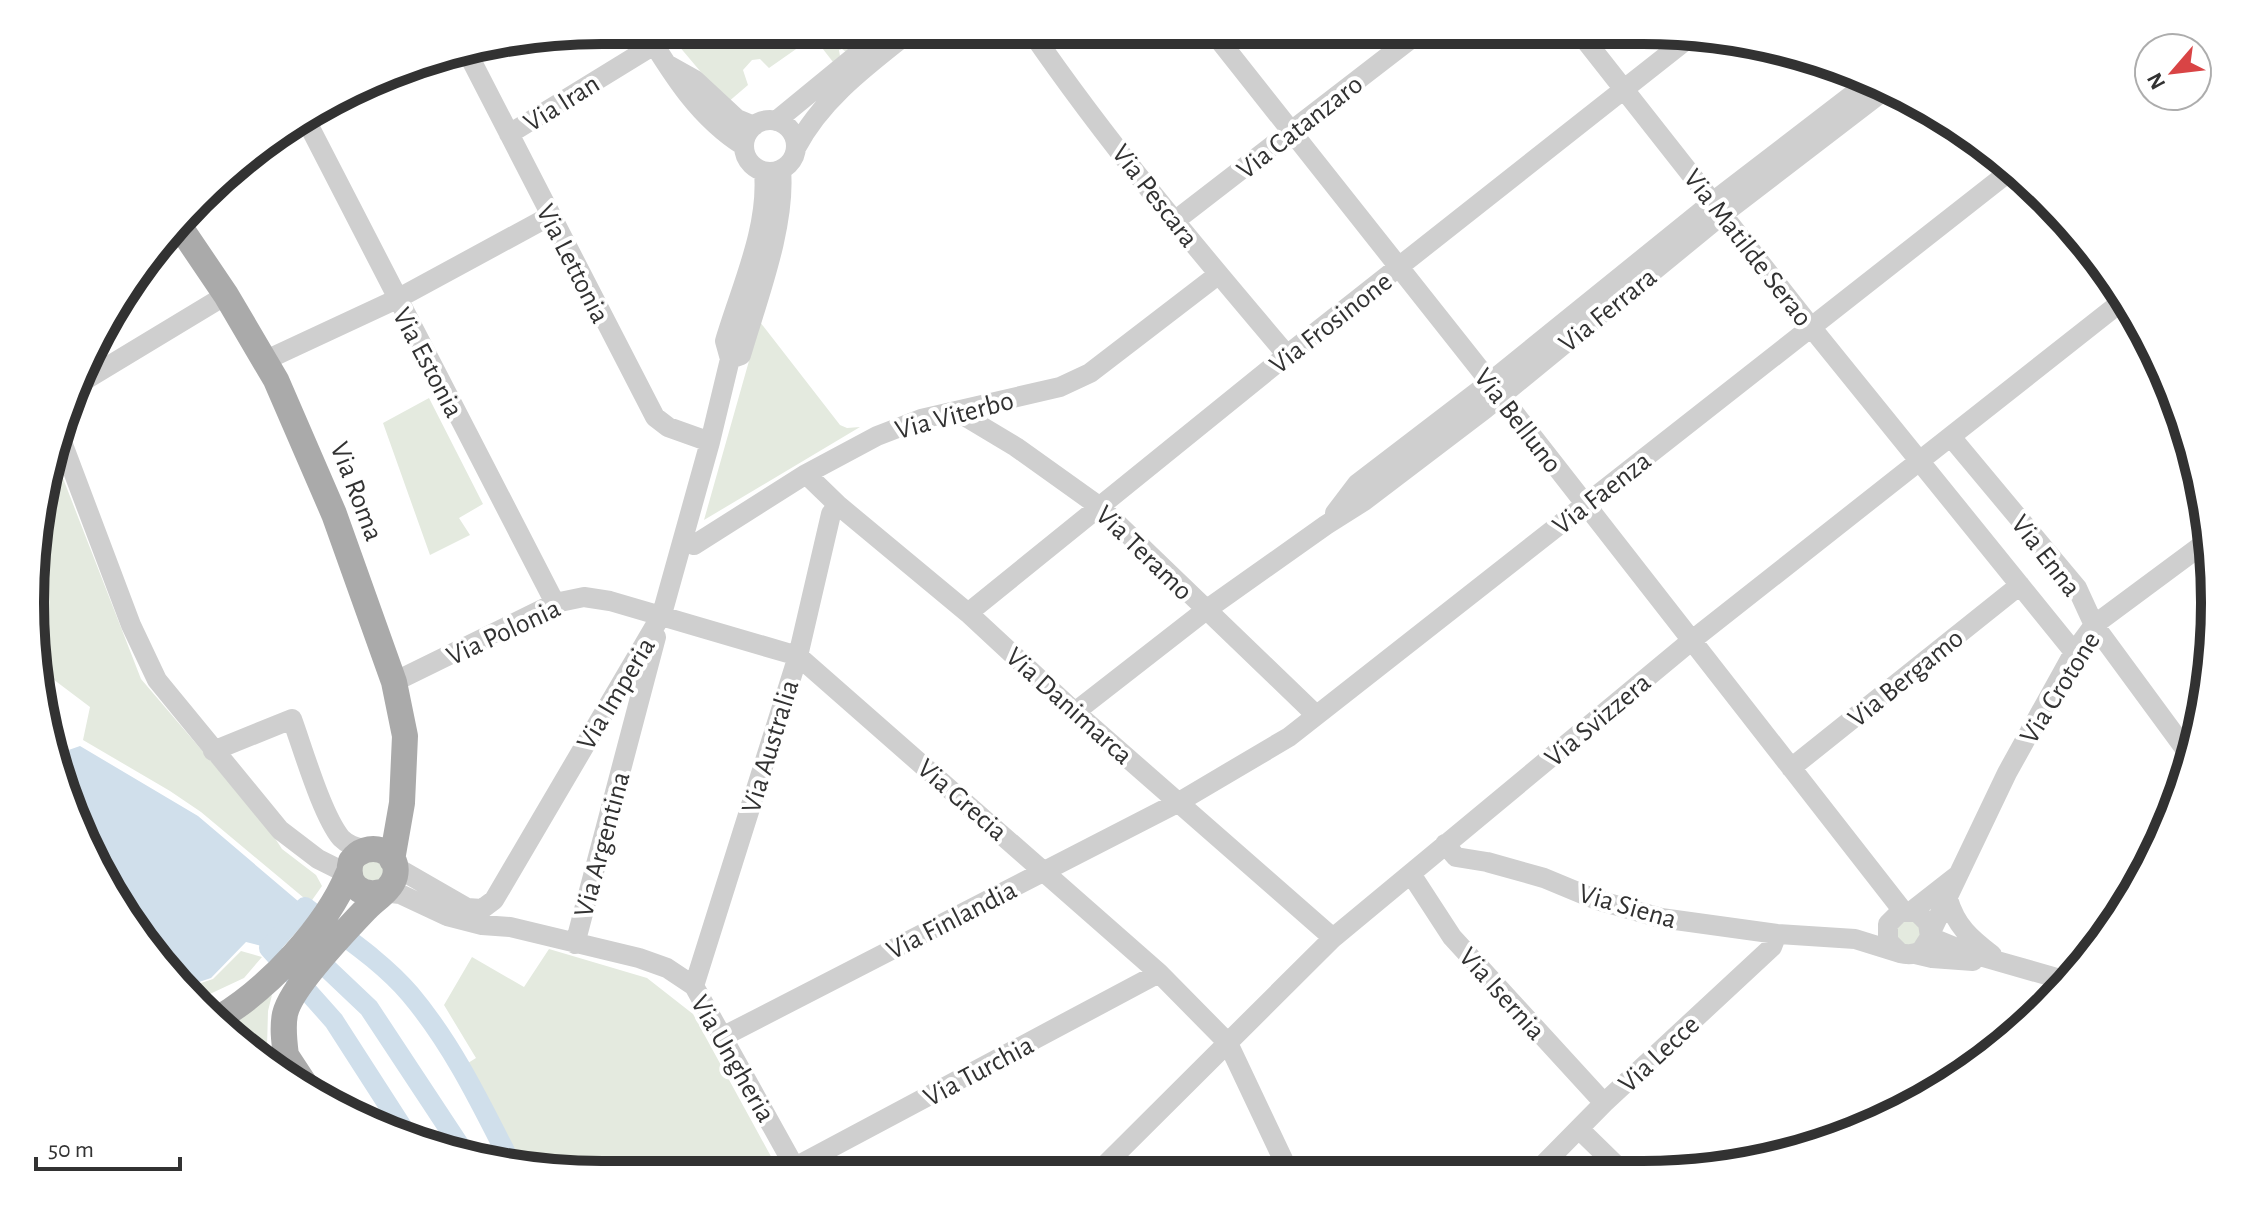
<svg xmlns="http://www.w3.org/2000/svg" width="2245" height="1205" viewBox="0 0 2245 1205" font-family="'Alegreya Sans',sans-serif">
<rect width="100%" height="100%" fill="#fff"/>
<path fill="#e4eadf" d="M687,30H870L857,43L851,41L852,47L846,52L842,49L839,50L840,56L833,62L819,44L809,40L769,68L760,59L752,60L743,70L748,85L727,103L673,39Z
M760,322L840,425L847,428L860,427L704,520Z
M429,398L483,504L459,518L470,535L430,555L383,423Z
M52,450L141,679L269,829L282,849L316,875L322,886L310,903L201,812L170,791L83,740L90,707L37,667L31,640Z
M370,858L384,866L381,881L362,880L361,865Z
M1917,919L1922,940L1904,948L1893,931L1896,924Z
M549,949L647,978L693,1014L780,1173L566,1174L522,1167L468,1063L476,1058L444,1005L472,957L524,987Z
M241,951L262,957L244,978L197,1000L183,989L213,979Z
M272,995L268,1011L267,1047C254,1038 238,1034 226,1024L246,1014Z"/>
<path fill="#d0dfeb" d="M80,746L198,816L305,907L269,948L246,942L211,978L181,988L172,980L74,822L57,751L60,753Z"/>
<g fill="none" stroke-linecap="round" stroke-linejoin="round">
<path stroke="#d0dfeb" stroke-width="20" d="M311,953L369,1008L468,1158
M408,1136L334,1021L269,948L305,907C340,934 381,960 410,994C453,1045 482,1106 512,1165"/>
<path stroke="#cfcfcf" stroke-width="20" d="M645,30C672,74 699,118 744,146
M1030,30C1108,144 1198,250 1287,355
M1212,31L1501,396L1903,911
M1578,31L1811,327L2074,652
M467,52L655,417L668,427L710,442
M670,66L695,80L737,119L754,126
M744 146a26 26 0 1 1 52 0a26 26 0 1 1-52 0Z
M306,120L555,603
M776,121L887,30
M509,134L654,45
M796,148C821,99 869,64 912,30
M1176,220L1421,31
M730,359L741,355C757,300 786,226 781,170
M266,360L397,299L550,216
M82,382L226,295
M956,411L1016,447L1100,507L1316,715
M59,434L131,625L157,680L280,830L318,859L348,874
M1951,437L2077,588L2094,625L2191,757
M806,474L838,505L968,613L1075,712L1333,938
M1335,513L1357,484L1489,383L1714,201L1869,82
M683,541L694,545L806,474L877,436L921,419L1060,387L1090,373L1219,274
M968,613L1287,355L1694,34
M394,682L555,603L584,597L610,601L798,656L1159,973L1228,1043L1289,1172
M1075,712L1206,610L1326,525L1364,501L1485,409L1723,214L1886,89
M213,751L292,719C303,749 322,815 341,838C348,845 355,847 364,849
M1791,768L2020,585
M1445,844L1456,857L1487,862L1544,878L1597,900L1661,918L1777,934L1855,939L1900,953C1908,955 1914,955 1921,951L1930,937L1928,923L1917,912H1900L1888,924V941L1900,953
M394,866L467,908L482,909L494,900L662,614L710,442L730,359L725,341C741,287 769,228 764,172
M1411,874L1452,937L1604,1103
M382,892L400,894L447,916L482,925L510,927L639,958L667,968L694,986L798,1173
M1948,899C1956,926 1970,938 1992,955
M1912,911L1958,875
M1931,932L2007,773L2074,652L2094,625L2210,539
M1930,937L1969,953L2071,982
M575,944L656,637
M1915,954L1932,958L1973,961
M694,986L798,656L831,514L838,505
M724,1036L1179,802L1289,737L2014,168
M1579,1129L1621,1170
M795,1167L1159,973
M1537,1171L1604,1103L1772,947L1777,934
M1098,1172L1333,938L1691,641L2125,299"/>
<path stroke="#aaa" stroke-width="26" d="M180,227L226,295L276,380L334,514L394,682L405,736L402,803L392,860
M219,1018C269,988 326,927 348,874
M287,1057L312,1095
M288,1075C287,1055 281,1034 285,1014C291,987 346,930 367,908C376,899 392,889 395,876C401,849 366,839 351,861C345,884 360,897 382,892"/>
</g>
<g text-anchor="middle" stroke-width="8" stroke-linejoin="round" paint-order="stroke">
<g font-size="28" fill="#323232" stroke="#fff">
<text transform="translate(561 102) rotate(-32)" y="10">Via Iran</text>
<text transform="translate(1299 126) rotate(-38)" y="10">Via Catanzaro</text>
<text transform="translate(1156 195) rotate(52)" y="10">Via Pescara</text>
<text transform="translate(1749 247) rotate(52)" y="10">Via Matilde Serao</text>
<text transform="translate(574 263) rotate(63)" y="10">Via Lettonia</text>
<text transform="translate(1607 309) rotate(-39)" y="10">Via Ferrara</text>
<text transform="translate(1330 322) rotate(-38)" y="10">Via Frosinone</text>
<text transform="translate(429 362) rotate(62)" y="10">Via Estonia</text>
<text transform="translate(954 414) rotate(-15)" y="10">Via Viterbo</text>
<text transform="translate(1519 420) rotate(52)" y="10">Via Belluno</text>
<text transform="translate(358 491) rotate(69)" y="10">Via Roma</text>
<text transform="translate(1601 492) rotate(-38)" y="10">Via Faenza</text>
<text transform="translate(1145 552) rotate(44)" y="10">Via Teramo</text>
<text transform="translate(2047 555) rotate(52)" y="10">Via Enna</text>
<text transform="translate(503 631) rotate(-25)" y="10">Via Polonia</text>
<text transform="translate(1905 677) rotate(-39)" y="10">Via Bergamo</text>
<text transform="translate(2059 687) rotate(-58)" y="10">Via Crotone</text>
<text transform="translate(615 693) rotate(-59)" y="10">Via Imperia</text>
<text transform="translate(1070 705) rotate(42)" y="10">Via Danimarca</text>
<text transform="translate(1597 719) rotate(-40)" y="10">Via Svizzera</text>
<text transform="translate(769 746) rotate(-73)" y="10">Via Australia</text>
<text transform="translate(963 799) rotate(41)" y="10">Via Grecia</text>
<text transform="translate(601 844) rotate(-75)" y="10">Via Argentina</text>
<text transform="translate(1628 905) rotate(16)" y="10">Via Siena</text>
<text transform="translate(951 919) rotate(-27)" y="10">Via Finlandia</text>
<text transform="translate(1503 993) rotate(48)" y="10">Via Isernia</text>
<text transform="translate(1658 1053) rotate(-43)" y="10">Via Lecce</text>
<text transform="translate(734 1058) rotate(60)" y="10">Via Ungheria</text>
<text transform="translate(978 1070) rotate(-28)" y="10">Via Turchia</text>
</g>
</g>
<path d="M0 0H2245V1205H0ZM602 44H1643A558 558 0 0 1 2201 602V603A558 558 0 0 1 1643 1161H602A558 558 0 0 1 44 603V602A558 558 0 0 1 602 44Z" fill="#fff" fill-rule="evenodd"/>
<path fill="none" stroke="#323232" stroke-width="10" d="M602 44H1643A558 558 0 0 1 2201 602V603A558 558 0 0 1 1643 1161H602A558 558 0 0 1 44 603V602A558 558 0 0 1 602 44Z"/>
<g transform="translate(2173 72) rotate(242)"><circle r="38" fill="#ffffff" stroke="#adadad" stroke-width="2"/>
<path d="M0-6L14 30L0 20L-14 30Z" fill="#d94445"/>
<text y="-12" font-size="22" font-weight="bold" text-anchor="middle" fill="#323232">N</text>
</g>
<path d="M36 1157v12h144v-12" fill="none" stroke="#323232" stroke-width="4"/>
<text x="48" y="1157" font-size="24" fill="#323232" stroke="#ffffff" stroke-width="6" paint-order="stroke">50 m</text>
</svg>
